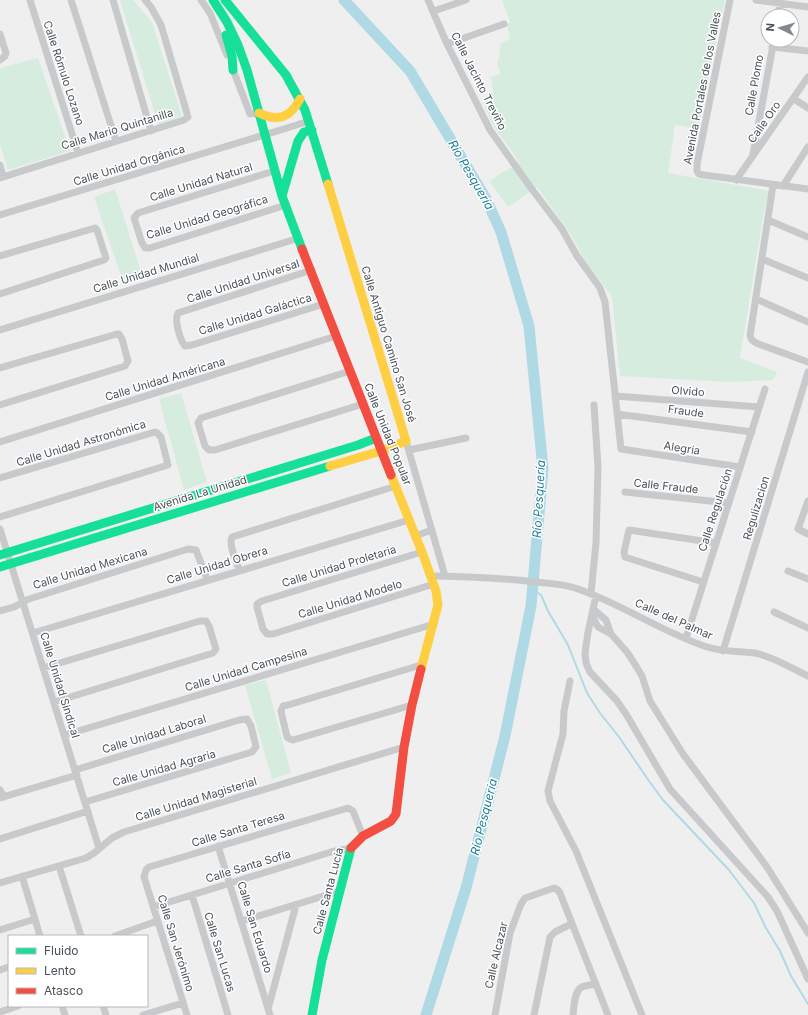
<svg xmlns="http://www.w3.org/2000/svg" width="808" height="1015" viewBox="0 0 808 1015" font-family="Inter,sans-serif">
<rect width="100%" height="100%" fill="#efefef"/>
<path fill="#d6ecde" d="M120,0H133L152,22L182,116L158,124Z
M502,0H725L698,129L675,125L668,173L769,191L764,211L740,358L777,372L773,380L728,382L620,376L612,296L585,262L572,236L537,187L508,207L490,182L499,174L519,164L513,153L492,124L483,102L493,92L491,77L501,74L497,64L499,57L501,43L510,39L507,26L510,21Z
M38,58L70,151L8,170L0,145V68Z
M115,189L142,275L123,282L94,197Z
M181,393L207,482L184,490L159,399Z
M266,680L291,773L272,779L245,685Z"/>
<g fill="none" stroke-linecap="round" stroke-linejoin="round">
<path stroke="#afdae5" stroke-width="2" d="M532,589L541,595L548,611L568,645L587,693L600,713L619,737L649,781L663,800L729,870L754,903L766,928L780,951L791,976L808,1004"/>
<path stroke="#afdae5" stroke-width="11" d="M344,0L410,71L486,199L501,232L529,326L543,469L531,606L505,736L466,888L426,1015"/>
<path stroke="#c7c9ca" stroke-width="7" d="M30,0L78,153
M71,0L116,141
M113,0L151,131
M201,0L210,13L227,55
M428,0L447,44L490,130L531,188L562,229L577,256L600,288L605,302L621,449L740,467
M730,0L697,164V171L699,174L704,175L808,189
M756,0L808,7
M434,11L466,0
M778,16L780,3
M0,34L6,53L5,56L0,60
M447,44L504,24
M772,47L808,51
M232,67L250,114L259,113
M794,99L808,108
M753,154L774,40
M0,165L3,177
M274,171L138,213L134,218L142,243L145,248H150L286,205
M0,178L184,120L188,117L161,25L151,7L145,0
M736,180L808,77
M773,185L750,336L752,340L756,343L808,362
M783,186L808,147
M0,215L287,128L309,121
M768,220L808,237
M0,256L95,228L97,230L106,258L104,260L0,294
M762,259L808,278
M312,270L178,313C174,320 180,340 185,346L192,345L324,304
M756,299L808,322
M0,330L299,238
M0,368L117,334H119L122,339L128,361L125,366L0,405
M350,371L201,418L198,423L205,446L209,450H215L363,404
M615,396L759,407
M617,414L752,432
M406,441L445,576
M0,442L336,336
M409,450L466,438
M0,478L155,432L157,433L161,437L168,465L0,517
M625,492L729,503
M808,501L798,529L808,534
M0,529L99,848
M415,536L432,530
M422,552L262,601L257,604V607L263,629L267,634H273L434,584
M239,570C237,561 228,546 232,537L396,486
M788,571L808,579
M430,576C463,576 495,578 527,581C543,583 560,583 575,588C621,603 661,632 707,647C723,652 739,651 755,653C772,656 793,669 808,676
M703,582L625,557L624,552L629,530L716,543
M591,593L596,543L598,467L594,405
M596,596L588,632L585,653L586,663L590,672L617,701L626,714L670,789L768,897L777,911L808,979
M593,609L606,620L611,634L627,652L636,666L642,676L650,701L683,754L767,867L808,933
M0,611L14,607L29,599L188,549L196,550L207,579
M774,612L808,628
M592,616L598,627L611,634
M33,633L409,520
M686,638L765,389
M723,651L808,372
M43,668L200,621H206L209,626L216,649L213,653L54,702
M570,681L564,711L563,734L548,791L550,801L576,851L642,1015
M412,705L293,740L290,739L287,737L281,711L283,706L288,705L421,665
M65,735L434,624
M75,770L239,720L247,719L251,726L256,747L252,752L85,802
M0,790L4,797
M0,798L77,775
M0,839L88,811
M218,846L270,1015
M59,866L81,936
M22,876L40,936
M0,883L86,858L94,853L112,838L124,832L404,747
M192,895L228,1015
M153,907L331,852L351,848
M242,921L340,891
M0,930L35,919
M115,936L157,921
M0,970L9,967
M62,1006L65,1015
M103,1006L106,1015
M268,1009L296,905
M0,1012L18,1006
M143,1015L183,1003
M187,1015L144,877L146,870L149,867L348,808L353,811L363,836
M495,1015L510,933L521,904L525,898L554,888L558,890L560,893L608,1015
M534,1015L550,937L555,932L571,924
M573,1015C574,1007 574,991 582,987C586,985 591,985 596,984"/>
<path stroke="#16e098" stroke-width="9" d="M213,0L227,22L238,45L247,70L282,196L302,249
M225,0L286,75L305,110L328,184
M226,35L232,56L233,70
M282,196L298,141L304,132L312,130
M0,555L358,445L376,438
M0,567L330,466
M312,1015L322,960L351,848"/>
<path stroke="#ffcf43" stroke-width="9" d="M259,113C278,122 290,118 300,99
M328,184L406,441L381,451L330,466
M391,475L422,552L436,591L438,605L421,669"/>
<path stroke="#f24e42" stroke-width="9" d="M302,249L391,475
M351,848L363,836L391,821L396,814L404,747L412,705L421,669"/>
</g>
<g text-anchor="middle" stroke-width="3" stroke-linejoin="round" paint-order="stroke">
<g font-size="11" fill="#485159" stroke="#fff">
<text transform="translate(64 73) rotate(72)" y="4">Calle Rómulo Lozano</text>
<text transform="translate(479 81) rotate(63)" y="4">Calle Jacinto Treviño</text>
<text transform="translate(754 85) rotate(-80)" y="4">Calle Plomo</text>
<text transform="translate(702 88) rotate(-79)" y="4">Avenida Portales de los Valles</text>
<text transform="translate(764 122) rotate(-55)" y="4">Calle Oro</text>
<text transform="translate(117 129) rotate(-17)" y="4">Calle Mario Quintanilla</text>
<text transform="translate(129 165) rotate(-17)" y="4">Calle Unidad Orgánica</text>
<text transform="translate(201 182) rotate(-17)" y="4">Calle Unidad Natural</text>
<text transform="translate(207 217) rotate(-17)" y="4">Calle Unidad Geográfica</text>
<text transform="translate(146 273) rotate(-17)" y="4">Calle Unidad Mundial</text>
<text transform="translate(243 281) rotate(-18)" y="4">Calle Unidad Universal</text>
<text transform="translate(255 314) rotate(-17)" y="4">Calle Unidad Galáctica</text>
<text transform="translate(389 344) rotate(73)" y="4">Calle Antiguo Camino San José</text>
<text transform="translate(165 379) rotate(-17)" y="4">Calle Unidad Américana</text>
<text transform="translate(688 391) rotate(4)" y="4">Olvido</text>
<text transform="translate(686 411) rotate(8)" y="4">Fraude</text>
<text transform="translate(388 434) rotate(68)" y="4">Calle Unidad Popular</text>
<text transform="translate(81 443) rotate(-17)" y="4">Calle Unidad Astronómica</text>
<text transform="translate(682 448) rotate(9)" y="4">Alegria</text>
<text transform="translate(666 486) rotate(6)" y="4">Calle Fraude</text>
<text transform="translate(200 493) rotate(-17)" y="4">Avenida La Unidad</text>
<text transform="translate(756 508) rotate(-73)" y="4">Regulizacion</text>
<text transform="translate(715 510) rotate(-72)" y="4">Calle Regulación</text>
<text transform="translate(217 565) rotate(-17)" y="4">Calle Unidad Obrera</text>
<text transform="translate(339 566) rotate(-17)" y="4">Calle Unidad Proletaria</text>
<text transform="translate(90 568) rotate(-17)" y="4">Calle Unidad Mexicana</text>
<text transform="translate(350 599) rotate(-17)" y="4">Calle Unidad Modelo</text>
<text transform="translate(674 619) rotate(24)" y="4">Calle del Palmar</text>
<text transform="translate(246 669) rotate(-17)" y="4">Calle Unidad Campesina</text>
<text transform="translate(60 685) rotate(73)" y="4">Calle Unidad Sindical</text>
<text transform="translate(154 734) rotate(-17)" y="4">Calle Unidad Laboral</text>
<text transform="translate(164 768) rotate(-16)" y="4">Calle Unidad Agraria</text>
<text transform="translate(196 799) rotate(-17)" y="4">Calle Unidad Magisterial</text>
<text transform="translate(238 829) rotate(-17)" y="4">Calle Santa Teresa</text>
<text transform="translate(248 866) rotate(-17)" y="4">Calle Santa Sofía</text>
<text transform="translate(328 891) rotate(-75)" y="4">Calle Santa Lucía</text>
<text transform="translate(255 927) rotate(73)" y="4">Calle San Eduardo</text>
<text transform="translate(176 943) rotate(73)" y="4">Calle San Jerónimo</text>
<text transform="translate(220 952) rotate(73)" y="4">Calle San Lucas</text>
<text transform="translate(496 955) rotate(-77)" y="4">Calle Alcazar</text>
</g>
<g font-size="12" font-style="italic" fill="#1d7e97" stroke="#fff">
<text transform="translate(471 175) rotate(60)" y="4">Río Pesquería</text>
<text transform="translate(539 499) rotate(-87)" y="4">Río Pesquería</text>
<text transform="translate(484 817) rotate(-76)" y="4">Río Pesquería</text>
</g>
</g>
<rect x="8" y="935" width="140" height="72" fill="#ffffff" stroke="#b6b9bd"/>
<rect x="16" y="948" width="20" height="6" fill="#16e098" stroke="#b6b9bd"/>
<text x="44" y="955" font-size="12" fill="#485159">Fluido</text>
<rect x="16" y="968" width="20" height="6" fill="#ffcf43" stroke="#b6b9bd"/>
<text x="44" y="975" font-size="12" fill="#485159">Lento</text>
<rect x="16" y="988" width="20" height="6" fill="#f24e42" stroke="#b6b9bd"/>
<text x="44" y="995" font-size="12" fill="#485159">Atasco</text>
<g transform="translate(780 28) rotate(275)"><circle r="19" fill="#ffffff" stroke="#b6b9bd"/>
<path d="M0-3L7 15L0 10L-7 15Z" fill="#82888e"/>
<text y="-6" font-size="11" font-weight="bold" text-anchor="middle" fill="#485159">N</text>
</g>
</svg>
